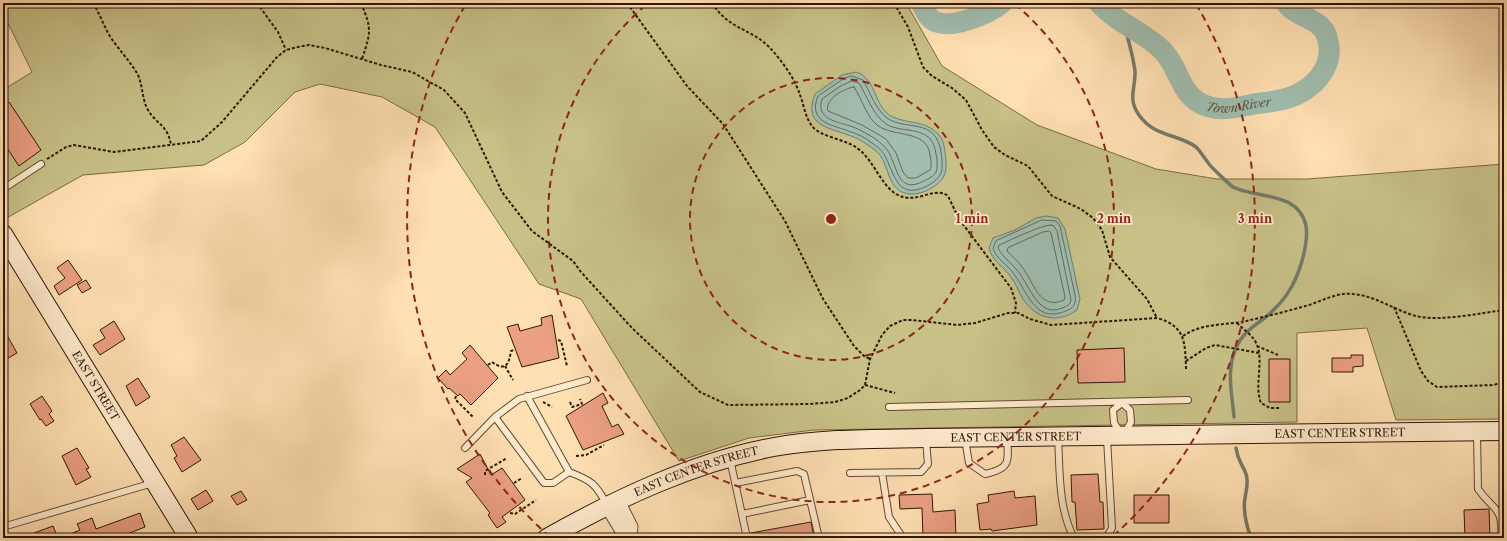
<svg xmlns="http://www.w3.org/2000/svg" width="1507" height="541" viewBox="0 0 1507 541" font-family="'Libre Caslon Text',serif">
<rect width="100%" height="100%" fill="#ffe0b2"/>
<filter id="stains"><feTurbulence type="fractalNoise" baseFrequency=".005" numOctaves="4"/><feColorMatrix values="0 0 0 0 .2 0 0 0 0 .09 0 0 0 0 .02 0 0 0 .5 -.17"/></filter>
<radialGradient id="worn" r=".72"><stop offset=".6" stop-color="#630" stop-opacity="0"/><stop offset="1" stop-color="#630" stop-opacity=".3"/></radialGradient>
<path fill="#c7c087" stroke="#7b6a46" d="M3,3H906L942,66L1037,125L1156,169L1217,179H1307L1504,164V419L1396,420L1367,328L1297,333V422L814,430L749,438L679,461L581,299L539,284L435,127L382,97L320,84L295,92L245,142L204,165L83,175L3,220V90L32,72L3,13Z"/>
<path fill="#a0bdaf" stroke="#737a6b" d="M856,72C877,78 874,109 893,117C908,124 924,120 937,133C943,138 944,145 945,152C946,159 947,167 945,173C942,185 922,195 911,194C885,193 891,162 875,150C867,144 858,138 848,135C827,127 803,125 815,94L842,75Z
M1046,216L1058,218L1065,229L1080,299L1077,310C1058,324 1036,319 1023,299C1019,292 1016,284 1011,277C1004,267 992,261 989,248L993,238L1015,230L1036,218Z"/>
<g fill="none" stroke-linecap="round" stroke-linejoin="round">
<path stroke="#68695a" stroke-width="1" d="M852,76L863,80C870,92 876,110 887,118C905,131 936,117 941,152C942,159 943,168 941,173C938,180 931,184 925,187C898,199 895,176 886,158C883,151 878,147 872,143C866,138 858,134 851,132C834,125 807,123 818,96L843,79Z
M852,81L859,83C867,96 873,115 886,124C904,135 932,123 936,154C937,159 938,167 936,172C934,176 928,179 924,181C897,195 898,167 888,151C883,144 876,139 869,135C863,132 857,128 850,126C835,121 816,119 822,99L839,87Z
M854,87C862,99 866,116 877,125C894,138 927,129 930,155C931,160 932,166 930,170L916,178H908L903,172L896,153L886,139L862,125L828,111C824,100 844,88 854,87Z
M1042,220L1056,221L1060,226L1075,295C1076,302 1075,307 1068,310C1036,325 1029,295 1014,274C1008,265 996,259 993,248L996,241Z
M1051,225L1054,226L1057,231L1071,300C1070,305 1067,306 1062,308C1037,319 1029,282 1016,269C1010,262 1002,256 998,248L999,245C1011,240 1041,225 1051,225Z
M1043,232L1049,231L1051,233L1065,297L1064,300C1039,311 1034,282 1022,267C1018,261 1012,256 1007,251L1008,248Z"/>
<path stroke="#737a6b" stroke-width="3.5" d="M1124,24C1128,39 1133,55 1135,71C1136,88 1127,98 1139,115C1154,137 1179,134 1196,147C1201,152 1205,159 1209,164C1212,168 1229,184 1233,187C1257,199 1299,191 1306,226C1308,238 1305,250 1302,261C1295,286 1283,304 1262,320C1251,328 1242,334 1236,348C1226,370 1232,394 1234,417
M1236,448C1238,462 1242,463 1246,474C1249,482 1246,491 1245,498C1243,510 1247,527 1251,538"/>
<g stroke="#a0bdaf" stroke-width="21">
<path d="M921,3C925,10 927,17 934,21C950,30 989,14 1002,3"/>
<path id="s1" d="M1099,3C1118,24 1144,32 1162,50C1178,65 1179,90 1198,102C1216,113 1235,108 1254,104C1268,102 1285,101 1298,94C1320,83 1335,61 1327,37C1322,18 1296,18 1286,3"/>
</g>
</g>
<path fill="#eb9f83" stroke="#2f1505" d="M9,102L41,150L19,166L3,142V106Z
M68,260L82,280L59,295L54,286L65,278L57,268Z
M86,280L91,288L82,293L77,285Z
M552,315L559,358L522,367L507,327L518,324L520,331L542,325L541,318Z
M114,321L125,339L100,355L93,345L105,338L100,330Z
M3,328L17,353L3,361Z
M470,345L498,378L471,405L460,394L458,396L449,388L448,389L438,378L446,370L450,375L467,359L462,353Z
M1124,348L1125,382L1078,383L1077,350Z
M1351,355H1363V366L1353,367V372H1332V358H1351Z
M1269,359H1290V402H1269Z
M138,378L150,397L136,406L126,386Z
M603,393L608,403L602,406L612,427L618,424L624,434L583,450L566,416Z
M42,396L52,411L49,414L54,421L46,426L41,419L40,420L30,404Z
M184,437L201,460L182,472L174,458L177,456L171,445Z
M77,448L89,468L86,469L91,477L76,485L62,456Z
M480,454L491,475L502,468L525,500L502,517L506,522L497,528L488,515L490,513L466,482L472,478L457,469Z
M1098,474L1100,502H1103L1104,529L1077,530L1075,502H1072L1071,475Z
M206,490L213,501L198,510L191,499Z
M241,491L247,500L237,505L231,496Z
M1014,491L1015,498L1035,496L1037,525L992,531L991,529L980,530L977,504L989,502L988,495Z
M932,494L933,512L955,510L956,538H923L922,508L900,509L899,495Z
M1134,495H1169V523H1134Z
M1489,509L1490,538H1465L1464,510Z
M140,513L145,527L117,538H61L80,530L77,524L92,518L96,529Z
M811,522L814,538H751V533Z
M53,526L58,538H23V537Z"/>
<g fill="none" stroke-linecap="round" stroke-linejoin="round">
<g stroke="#634830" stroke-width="8">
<path id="lane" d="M3,189L41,164
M587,380L519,399L495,417L544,483H553L569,472C591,480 596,484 607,505
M527,396L569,472
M1122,403L1130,410L1131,422L1123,436L1114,423L1113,410Z
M889,407L1188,400
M1477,433L1478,489C1494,512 1503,505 1501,538
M1058,438C1060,471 1058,508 1074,538
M965,439L969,463L985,474C1010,469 1009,462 1007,438
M465,448L495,417
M730,459L747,538
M850,473L921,472L928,464L926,440
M882,473L889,517L903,538
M735,483L797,471L804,474L819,538
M742,514L810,500
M6,526L153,483
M1106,538L1112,528L1107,438"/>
</g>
<g stroke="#634830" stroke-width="15">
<path id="street" d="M618,501L631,527L630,536
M607,506L622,531L632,538"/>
</g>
<g stroke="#2f1505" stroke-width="20">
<g id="secondary">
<path id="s2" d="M3,234L189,538"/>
<path id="s3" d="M547,538C618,498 694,462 774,447C824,438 875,439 926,438L1504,431"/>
</g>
</g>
<path stroke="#2f1505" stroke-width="2" stroke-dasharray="3 2" stroke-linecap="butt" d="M93,3C100,14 104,27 111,38C120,51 130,61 138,75C143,86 142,100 148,110C157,125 168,125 171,145
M257,3L278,32L286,50
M361,3C372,29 371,32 362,59
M627,3L687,86L723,124L785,221L823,299L854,346L864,356L870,359
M712,3C730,31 752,28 771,49C782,61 795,79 800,95C804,105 805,117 812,126C820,137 845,139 857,148C874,160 880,184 896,194C916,206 934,185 948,196L959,219L1011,288L1016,303L1015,313
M894,3L908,27L923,67L932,76L952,88L966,100L982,130L994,147L1005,155L1028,166L1052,196L1081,209L1093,218L1102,230L1110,257L1147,299L1157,318
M47,159L66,147L74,145L114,152L201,141L222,122L277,57L286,50L298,47L309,45L325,48L381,65L412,72L444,90L465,113L502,192L532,231L573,261L581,272L632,328L684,377L700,392L728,405L810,404L835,402L848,398L860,390L865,385L870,359L882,335L890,326L903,320H912L957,325L975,323L1008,313H1018L1030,319L1051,325L1157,318C1186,326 1185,343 1186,369
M1394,307L1421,371L1428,381L1437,387L1494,385L1504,381
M1237,323C1242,328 1249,333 1253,338C1267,356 1253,383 1261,403L1270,408H1281
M1183,336C1200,324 1222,325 1242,322C1264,317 1288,311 1309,305C1324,300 1338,292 1353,294C1376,296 1394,310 1416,316C1441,322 1479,313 1504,310
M558,340L561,341L567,366
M1257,346L1278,355
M1186,361L1206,348L1215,345L1259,353
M488,365L492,362C506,372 509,364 511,351L514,350
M505,366L513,380
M865,385L895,393
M456,396L455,399L473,417
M543,402L552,407
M570,402L572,407L582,404L580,399
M576,456L586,455L604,445
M485,475V471L507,458
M514,483L522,478
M510,513L515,514L536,500"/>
<use href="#lane" stroke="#ffebcd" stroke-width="6"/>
<use href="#street" stroke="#ffebcd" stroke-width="13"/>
<use href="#secondary" stroke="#ffebcd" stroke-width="18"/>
</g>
<g fill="none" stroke="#8f2418" stroke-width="2" stroke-dasharray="7 5">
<circle cx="831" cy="219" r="141"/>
<path d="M1015 4A283 283 0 1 1 647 4"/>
<path d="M550 537A424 424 0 0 1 466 4M1196 4A424 424 0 0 1 1112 537"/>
</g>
<g text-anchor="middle" stroke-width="3.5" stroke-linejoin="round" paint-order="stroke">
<g font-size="11" fill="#2f1505" stroke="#ffebcd">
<text dy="4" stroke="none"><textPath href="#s2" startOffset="178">EAST STREET</textPath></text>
<text dy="4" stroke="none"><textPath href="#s3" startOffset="812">EAST CENTER STREET</textPath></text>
<text dy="4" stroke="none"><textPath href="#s3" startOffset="488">EAST CENTER STREET</textPath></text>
<text dy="4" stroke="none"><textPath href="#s3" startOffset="164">EAST CENTER STREET</textPath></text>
</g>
<g font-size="12" font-style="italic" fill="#575040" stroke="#ffebcd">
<text dy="4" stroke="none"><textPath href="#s1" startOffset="185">Town River</textPath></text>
</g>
</g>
<circle cx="831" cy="219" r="6" fill="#8f2418" stroke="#ffebcd" stroke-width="2"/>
<g font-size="12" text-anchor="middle" font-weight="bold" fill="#8f2418" stroke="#ffebcd" stroke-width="3.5" stroke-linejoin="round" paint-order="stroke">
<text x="972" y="223">1 min</text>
<text x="1114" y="223">2 min</text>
<text x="1255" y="223">3 min</text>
</g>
<rect width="1507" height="541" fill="none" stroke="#ffe0b2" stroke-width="16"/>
<rect x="4" y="4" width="1499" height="533" fill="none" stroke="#2f1505" stroke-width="2"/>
<rect x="8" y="8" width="1491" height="525" fill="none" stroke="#2f1505"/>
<rect width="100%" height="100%" filter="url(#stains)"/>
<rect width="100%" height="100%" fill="url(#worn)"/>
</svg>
